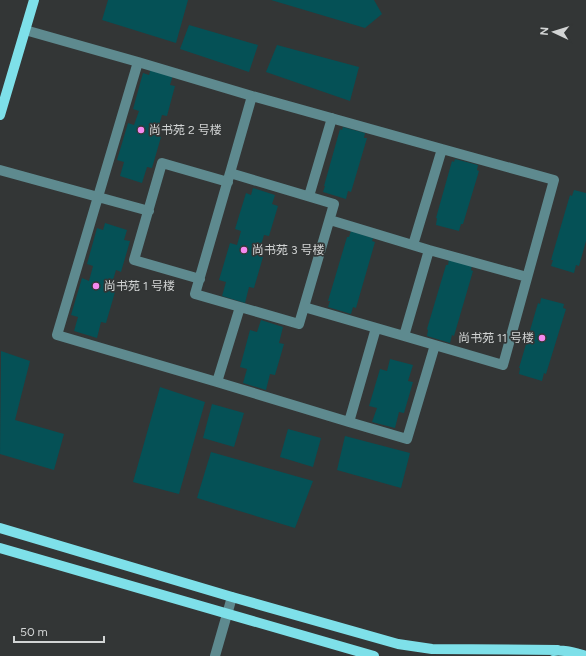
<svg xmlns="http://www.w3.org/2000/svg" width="586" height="656" viewBox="0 0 586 656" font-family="Figtree,'Noto Sans SC',sans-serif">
<rect width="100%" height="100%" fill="#333636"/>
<path fill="#055156" d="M108,0H188L176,43L102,20Z
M271,0H374L382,14L365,28Z
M189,25L258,45L249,72L180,49Z
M277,45L359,67L350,101L266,72Z
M151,68L173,75L170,85L175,86L167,116L162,115L156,135L161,137L152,168L147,167L142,183L120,176L124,162L117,160L128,123L134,125L139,111L133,109L143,73L149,75Z
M343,127L365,133L364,138H367L351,192L348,191L346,199L323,192L325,186H324L340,129L342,130Z
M455,159L478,165L477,170L479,171L463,224H461L459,231L436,225L437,218H436L452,161L454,162Z
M253,188L275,195L272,204L278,206L269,236L264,235L258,255L263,257L254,288L249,287L245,303L222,296L226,282L219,280L230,243L237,245L241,231L235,229L246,193L251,195Z
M574,190L586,193V241L579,266L576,265L574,273L551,266L553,260H551L570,195L572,196Z
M105,223L127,230L124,240L130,241L121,272L116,270L110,290L115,292L106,323L101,322L97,338L74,331L78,317L71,315L82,278L89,281L93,266L87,264L97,228L103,230Z
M351,231L373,238L372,241L375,242L356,308L353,307L351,314L328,307L330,301H328L347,237H349Z
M449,259L472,266L471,270L473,271L454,336L452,335L450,343L427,336L428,330L427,329L446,265H448Z
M541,298L564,304L563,308L566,309L546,374L544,373L542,381L519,374L520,368H519L538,303L540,304Z
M261,320L283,327L279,343L284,344L275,375L270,374L266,390L243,383L247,369L240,367L250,330L257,332Z
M1,351L30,361L15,420L64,434L54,470L0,454Z
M390,359L413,365L408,381L413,382L404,413L399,412L395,428L372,422L377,408L369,406L380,369L387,371Z
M160,387L205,402L179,494L133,482Z
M212,404L244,413L234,447L203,438Z
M288,429L321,438L313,467L280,457Z
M345,436L410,453L401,488L337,470Z
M211,452L313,481L295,528L197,498Z"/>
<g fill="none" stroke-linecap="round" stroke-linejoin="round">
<path stroke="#5e8a8f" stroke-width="10" d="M25,30L138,62
M0,170L149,211
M230,173L334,204L299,324L195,294Z
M230,173L252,96L442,149
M309,196L332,118
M429,250L527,277
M200,279L134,260L162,163L228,182
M240,307L217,382L349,422
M304,307L404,336L429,250L330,220
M376,328L349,422L407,439L435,345
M404,336L503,365L554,180L442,149L413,245
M217,382L57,335L138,62L252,96
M215,656L232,597"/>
<path stroke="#7ee0e9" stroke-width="10" d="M0,115L34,0
M0,528L232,597L398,644L432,649L558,650
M0,548L374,656
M553,651C564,649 575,653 586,656"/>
</g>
<g fill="#f589ef" stroke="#333636" stroke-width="1.5">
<circle cx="141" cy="130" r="4"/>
<circle cx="244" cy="250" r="4"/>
<circle cx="96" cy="286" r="4"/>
<circle cx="542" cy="338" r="4"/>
</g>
<g text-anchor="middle" stroke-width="3.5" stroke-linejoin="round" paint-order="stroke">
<g font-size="12" fill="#d2d4d4" stroke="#333636" text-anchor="start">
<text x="149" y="134">尚书苑 2 号楼</text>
<text x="252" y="254">尚书苑 3 号楼</text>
<text x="104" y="290">尚书苑 1 号楼</text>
<text x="534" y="342" text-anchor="end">尚书苑 11 号楼</text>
</g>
</g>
<g transform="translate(554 32) rotate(274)" stroke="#333636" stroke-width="3" paint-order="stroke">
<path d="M0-3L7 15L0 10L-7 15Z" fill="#d2d4d4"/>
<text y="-6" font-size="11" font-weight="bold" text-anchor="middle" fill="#d2d4d4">N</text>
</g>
<path d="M14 636v6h90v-6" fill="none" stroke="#d2d4d4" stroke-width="2"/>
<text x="20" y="636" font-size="12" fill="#d2d4d4" stroke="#333636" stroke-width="3" paint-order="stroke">50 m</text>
</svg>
